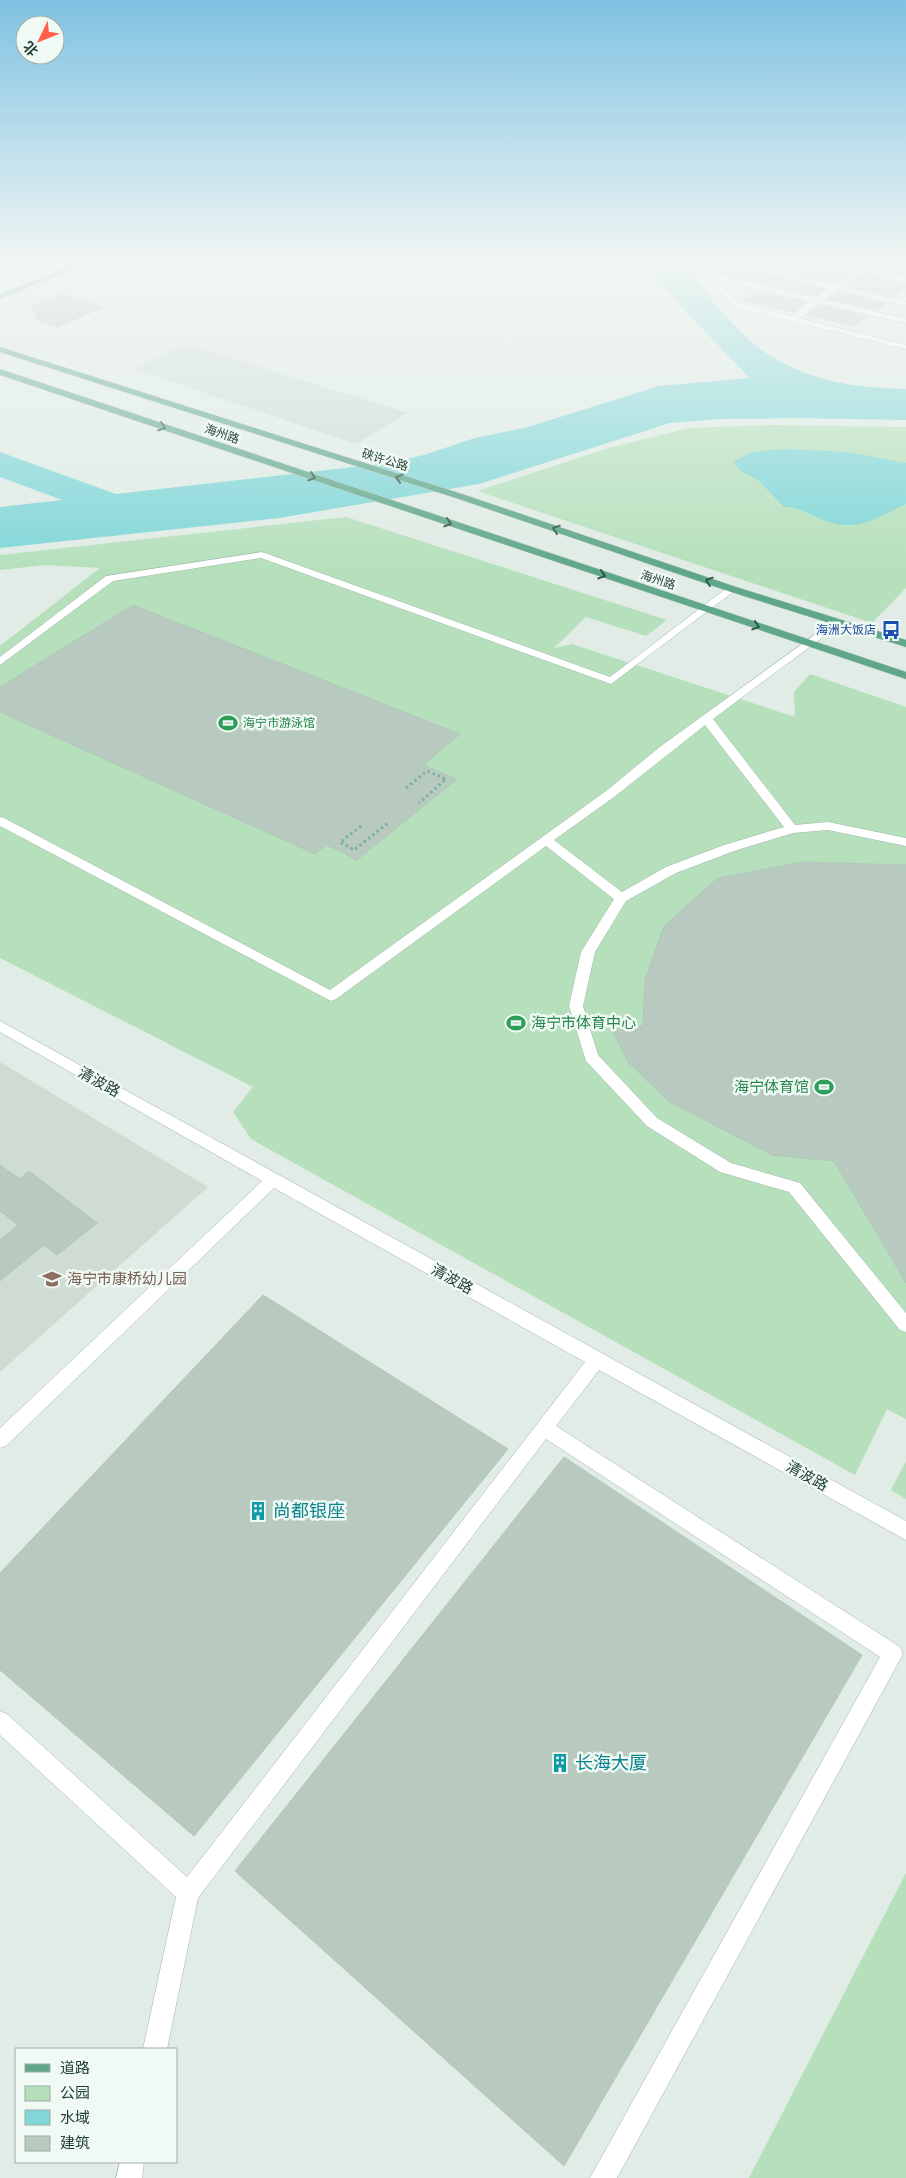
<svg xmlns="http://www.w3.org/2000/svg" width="906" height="2178" viewBox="0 0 906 2178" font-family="Karla,'Noto Sans SC',sans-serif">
<rect width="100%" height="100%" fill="#e0ece5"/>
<path fill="#cedcd4" d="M185,344L408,413L356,444L134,369Z
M0,1062L208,1187L0,1372Z"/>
<path fill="#b6e0bc" d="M771,425L906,427V588L872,623L477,491L612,447L689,428Z
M346,517L667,620L646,636L586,617L554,648L572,644L795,717L794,692L810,674L906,707V1419L887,1409L855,1475L251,1139L233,1112L253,1087L0,958V646L100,568L44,565L0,570V555Z
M906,1461V1499L891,1490Z
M906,1873V2178H749Z"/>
<path fill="#81d6d8" d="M645,264H681C705,291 740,338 771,356C812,382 859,388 906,389V420L796,418L718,419L670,423L479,484L279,518L0,548V507L62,500L0,477V452L116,494L389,463L424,455L475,438L528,427L659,386L750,378L689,315Z
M783,449L849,452L906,463V504C872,520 856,534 818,518C807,513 796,506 784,507L758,480L742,472L733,462L753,452Z"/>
<path fill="#b8cac0" stroke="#b1c7bb" d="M720,264H730L732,266L826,289L816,296L767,285L719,272Z
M749,264H814L851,272L835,283Z
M877,264H906V276L872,268Z
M863,274L906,284V288L894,297L847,286Z
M757,291L807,302L794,312L744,300Z
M838,292L886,303L877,310L828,299Z
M61,294L104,307L57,327L38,321L31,306Z
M819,305L868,316L855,326L807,315Z
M133,605L460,734L423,765L457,779L357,860L327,845L315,854L0,712V687Z
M803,862L906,865V1283L834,1161L772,1155L668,1101L628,1062L612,1030L643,1026L645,980L664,926L718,878Z
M0,1165L20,1179L29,1171L97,1223L57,1255L44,1245L0,1281V1240L18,1225L0,1211Z
M263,1295L508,1449L194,1836L0,1670V1573Z
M564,1457L862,1655L564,2166L235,1871Z"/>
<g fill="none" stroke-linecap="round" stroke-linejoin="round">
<g stroke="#a2b4ac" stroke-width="1">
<path id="minor" d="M705,264H712L714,274L816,298L830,288L732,264H743L835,285L855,271L832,264L860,267L866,264H873L868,269L906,278V282L863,272L843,287L906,302V306L838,290L824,300L906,319V323L819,303L799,318L906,345V349L732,306L710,281ZM716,280L811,301L791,316L738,302Z
M262,552L610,677L728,587L732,586L737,589L611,684L261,558L113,581L0,665V657L106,576Z
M838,618L843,621L842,623L713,719L795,825L828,822L906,838V846L828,830L793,833L734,851L676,873L626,901L595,952L583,1006L598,1055L657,1118L731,1163L800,1183L906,1313V1332L900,1330L789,1192L720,1172L647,1126L586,1061L569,1006L581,952L614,899L546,846L336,999L331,1001L0,826V817L4,818L330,990L606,791L661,746ZM705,725L784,827L724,845L666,867L622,892L554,840L614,797Z
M0,1021L906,1521V1540L599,1370L556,1426L900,1647L903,1654L617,2178H590L880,1657L546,1439L198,1898L167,2049H143L176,1897L0,1735V1711L7,1714L187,1877L585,1362L274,1188L6,1446L0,1448V1428L262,1181L0,1032Z
M120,2162H144L142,2178H116Z"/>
</g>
<g stroke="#c0c9c6" stroke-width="1">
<path id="major" d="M76,264H85L0,299V294Z
M0,347L465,495L736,587L906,640V647L728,591L459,499L0,352Z
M0,369L906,672V679L0,375Z"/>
</g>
<path stroke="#7cb39b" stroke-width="3" stroke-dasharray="2.5 3" stroke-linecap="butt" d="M406,788L427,771L446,779L419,803
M361,826L340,842L354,850L388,823"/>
<use href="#minor" fill="#fff" fill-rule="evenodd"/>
<use href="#major" fill="#5fa78b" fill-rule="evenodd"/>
</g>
<defs><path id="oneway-chevron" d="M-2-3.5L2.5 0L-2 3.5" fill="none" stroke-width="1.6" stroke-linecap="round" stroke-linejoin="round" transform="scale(1.25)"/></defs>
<g stroke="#2f5848">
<use href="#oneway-chevron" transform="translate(162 427) rotate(19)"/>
<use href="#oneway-chevron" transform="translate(312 477) rotate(19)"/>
<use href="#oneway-chevron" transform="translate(399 478) rotate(-163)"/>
<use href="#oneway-chevron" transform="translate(448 523) rotate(18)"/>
<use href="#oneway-chevron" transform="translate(556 529) rotate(-161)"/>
<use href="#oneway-chevron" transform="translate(602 575) rotate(18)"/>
<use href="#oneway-chevron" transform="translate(709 581) rotate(-161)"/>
<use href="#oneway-chevron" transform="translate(756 626) rotate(18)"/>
</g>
<linearGradient id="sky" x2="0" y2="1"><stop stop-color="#7fc2e2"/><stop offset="0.46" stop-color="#f1f6f3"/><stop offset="1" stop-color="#f1f6f3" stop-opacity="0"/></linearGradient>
<rect width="906" height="568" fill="url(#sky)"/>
<defs>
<g id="bus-bare" transform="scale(1.5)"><path d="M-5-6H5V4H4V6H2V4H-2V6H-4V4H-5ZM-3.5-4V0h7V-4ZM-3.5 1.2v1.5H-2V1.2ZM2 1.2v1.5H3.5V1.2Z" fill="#1a4fb4" stroke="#f0f9f3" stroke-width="2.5" paint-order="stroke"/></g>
<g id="stadium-bare" transform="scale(1.5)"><path d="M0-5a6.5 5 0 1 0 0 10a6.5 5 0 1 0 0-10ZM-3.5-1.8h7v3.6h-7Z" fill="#2e9e5b" stroke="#f0f9f3" stroke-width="2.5" paint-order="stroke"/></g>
<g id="school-bare" transform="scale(1.5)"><path d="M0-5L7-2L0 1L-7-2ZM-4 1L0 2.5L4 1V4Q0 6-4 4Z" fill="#8d6e63" stroke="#f0f9f3" stroke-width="2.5" paint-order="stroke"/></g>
<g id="building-bare" transform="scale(1.5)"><path d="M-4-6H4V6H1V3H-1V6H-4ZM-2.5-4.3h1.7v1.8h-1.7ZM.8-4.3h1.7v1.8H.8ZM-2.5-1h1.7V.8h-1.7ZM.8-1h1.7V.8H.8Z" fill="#0f9aa8" stroke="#f0f9f3" stroke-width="2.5" paint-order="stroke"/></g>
</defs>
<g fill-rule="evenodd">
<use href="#bus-bare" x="891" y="630"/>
<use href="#stadium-bare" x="228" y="723"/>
<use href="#stadium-bare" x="516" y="1023"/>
<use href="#stadium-bare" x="824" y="1087"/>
<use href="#school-bare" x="52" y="1279"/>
<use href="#building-bare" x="258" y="1511"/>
<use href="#building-bare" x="560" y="1763"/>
</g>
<g text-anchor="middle" stroke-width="5" stroke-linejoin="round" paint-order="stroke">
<g font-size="12" fill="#1f3e32" stroke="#f0f9f3">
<text transform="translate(222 434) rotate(19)" y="4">海州路</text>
<text transform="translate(385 460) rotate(17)" y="4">硖许公路</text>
<text transform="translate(658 580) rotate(18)" y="4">海州路</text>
</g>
<g font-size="12" fill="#164399" stroke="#f0f9f3" text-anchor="end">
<text x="876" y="634">海洲大饭店</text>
</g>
<g font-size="12" fill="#27864d" stroke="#f0f9f3" text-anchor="start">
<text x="243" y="727">海宁市游泳馆</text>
</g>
<g font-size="15" fill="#27864d" stroke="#f0f9f3" text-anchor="start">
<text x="531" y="1028">海宁市体育中心</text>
<text x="809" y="1092" text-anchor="end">海宁体育馆</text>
</g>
<g font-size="15" fill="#1f3e32" stroke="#f0f9f3">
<text transform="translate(99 1082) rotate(29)" y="5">清波路</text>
<text transform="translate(452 1279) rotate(29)" y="5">清波路</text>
<text transform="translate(807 1476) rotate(29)" y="5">清波路</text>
</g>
<g font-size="15" fill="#785e54" stroke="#f0f9f3" text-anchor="start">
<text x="67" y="1284">海宁市康桥幼儿园</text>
</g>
<g font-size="18" fill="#0d838f" stroke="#f0f9f3" text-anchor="start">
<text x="273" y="1517">尚都银座</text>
<text x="575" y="1769">长海大厦</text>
</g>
</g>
<rect x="15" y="2048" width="162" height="115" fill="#f0f9f3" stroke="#9caea6"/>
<rect x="25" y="2064" width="25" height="8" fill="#5fa78b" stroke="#9caea6"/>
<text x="60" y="2073" font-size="15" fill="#1f3e32">道路</text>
<rect x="25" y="2086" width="25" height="15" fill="#b6e0bc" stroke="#9caea6"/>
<text x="60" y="2098" font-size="15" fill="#1f3e32">公园</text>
<rect x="25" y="2110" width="25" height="15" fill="#81d6d8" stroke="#9caea6"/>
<text x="60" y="2123" font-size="15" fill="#1f3e32">水域</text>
<rect x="25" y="2136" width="25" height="15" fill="#b8cac0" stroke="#9caea6"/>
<text x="60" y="2148" font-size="15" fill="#1f3e32">建筑</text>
<g transform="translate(40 40) rotate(227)"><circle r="24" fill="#f0f9f3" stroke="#9caea6"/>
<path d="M0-4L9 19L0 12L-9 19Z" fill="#ff5f4b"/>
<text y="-8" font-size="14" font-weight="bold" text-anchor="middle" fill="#1f3e32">北</text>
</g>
</svg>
